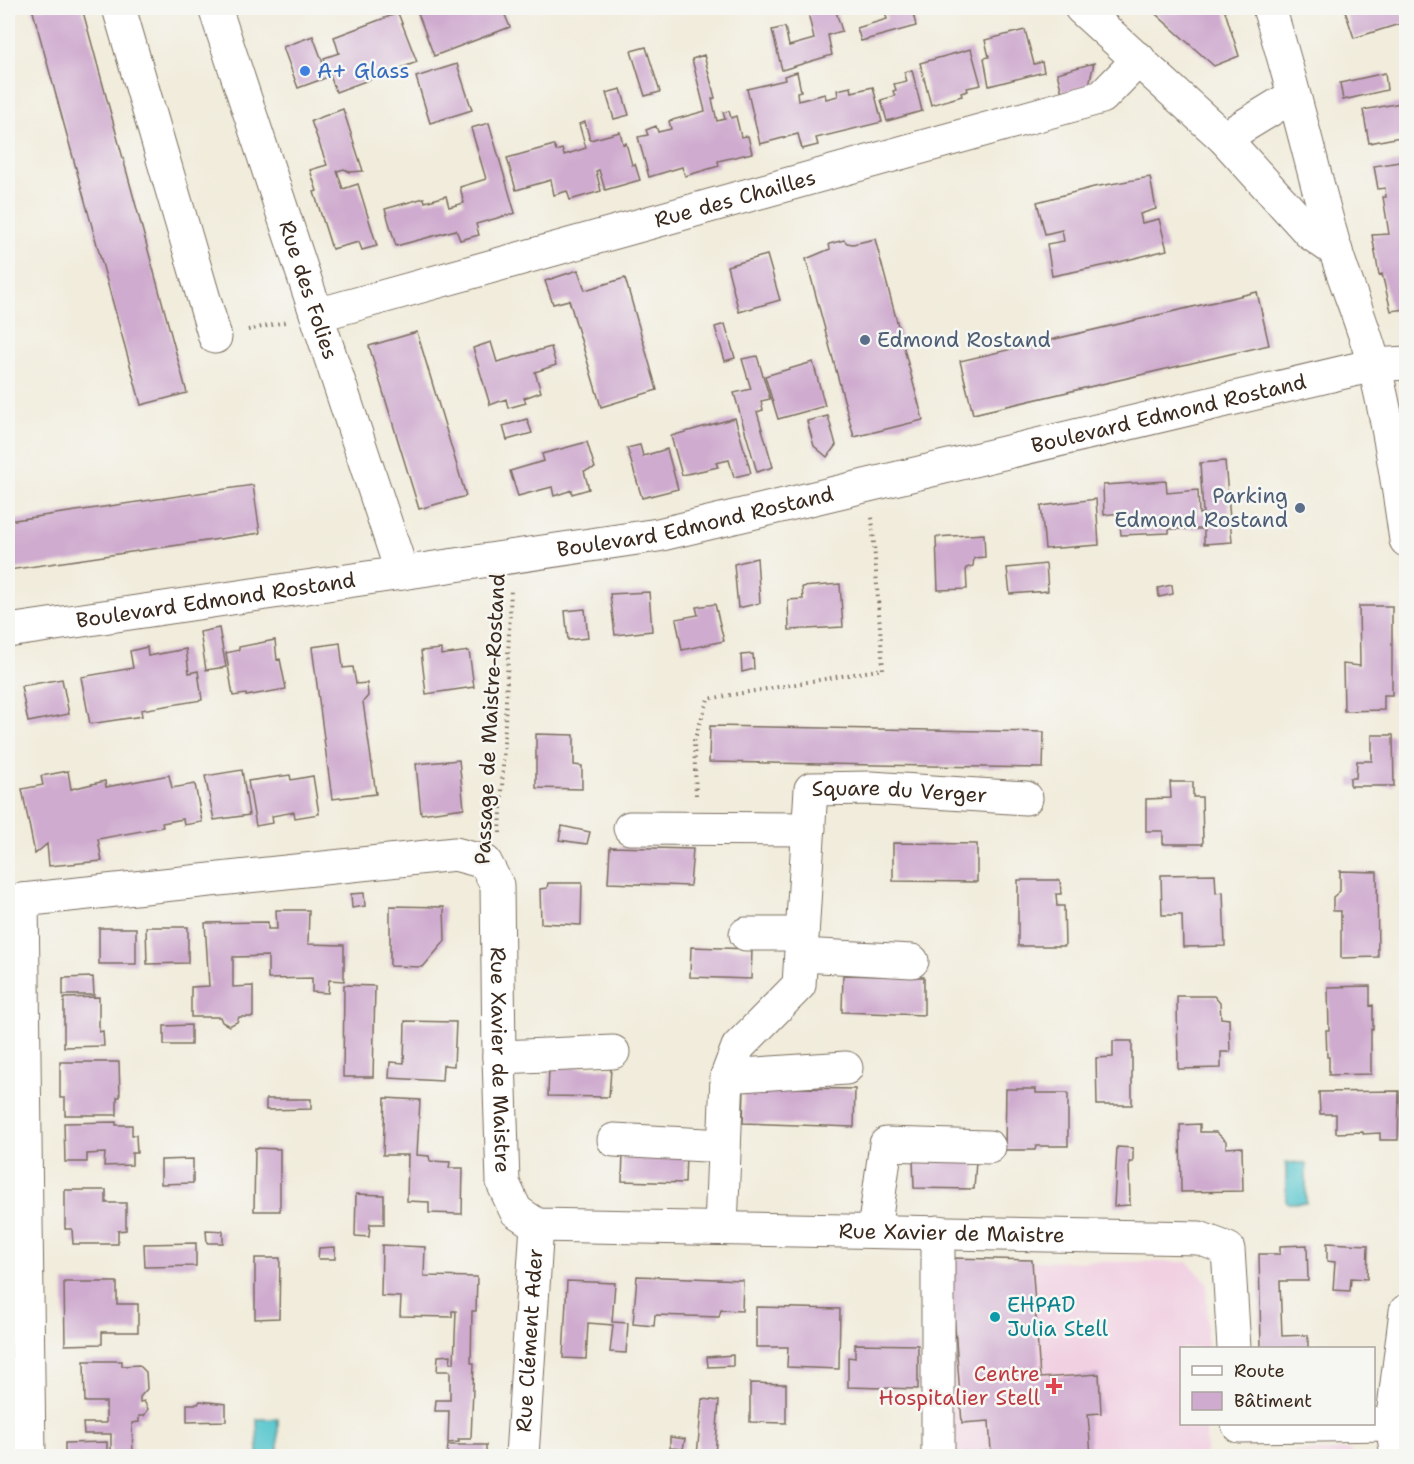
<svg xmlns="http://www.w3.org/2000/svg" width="1414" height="1464" viewBox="0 0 1414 1464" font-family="'Shantell Sans',sans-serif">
<rect width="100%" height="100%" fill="#f6f6f2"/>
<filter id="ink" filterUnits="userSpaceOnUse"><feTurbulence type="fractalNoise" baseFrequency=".0167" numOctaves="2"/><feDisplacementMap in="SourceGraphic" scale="12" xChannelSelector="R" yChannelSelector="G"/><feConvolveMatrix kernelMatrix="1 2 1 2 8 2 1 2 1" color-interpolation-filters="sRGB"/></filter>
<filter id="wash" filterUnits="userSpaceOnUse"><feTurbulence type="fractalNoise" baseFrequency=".008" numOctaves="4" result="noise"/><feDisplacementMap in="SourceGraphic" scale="24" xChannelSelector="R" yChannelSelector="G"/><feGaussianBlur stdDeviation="1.35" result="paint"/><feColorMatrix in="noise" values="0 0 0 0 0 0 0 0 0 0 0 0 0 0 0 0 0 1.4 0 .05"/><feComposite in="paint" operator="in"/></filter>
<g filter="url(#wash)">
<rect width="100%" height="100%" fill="#f1ecdb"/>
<path fill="#f1d0e2" d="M926,1261L1188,1262L1207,1282V1348H1182V1424H1206V1456H927Z
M1349,1450L1356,1456H1218Z"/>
<path fill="#5ac7cf" stroke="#4a7876" stroke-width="1.5" d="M1286,1163H1306V1203H1288L1286,1201Z
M257,1419H278V1456H258Z"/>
<g id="blocks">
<path fill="#cfabcf" d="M32,8H82L187,393L141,405Z
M416,8H502L510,27L434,56Z
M807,8H835L842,31L828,35L832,55L782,70L772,30L785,27L789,46L814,39Z
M884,8H931L913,13L916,26L861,41L857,28L887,19Z
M1149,8H1224L1239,56L1214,66Z
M1344,8H1401L1406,22L1354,38Z
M398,13L417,62L336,92L324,58L339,53L334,37Z
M1025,30L1034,64L1042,62L1044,72L989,86L984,58L989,57L985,40Z
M313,36L328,77L298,88L283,47Z
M646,47L660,92L645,96L631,51Z
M971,49L981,85L967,88L968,91L961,93L962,96L931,105L920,63Z
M704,55L715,98L712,99L717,121L725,119L723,112L729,111L731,118L736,116L741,137L748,136L752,153L718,161L719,166L685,176L682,167L649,177L638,137L648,135L646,130L656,126L658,132L671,129L669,121L705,111L692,59Z
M1094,63L1089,85L1062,93L1057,73Z
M457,64L472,110L430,123L416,77Z
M912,70L922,111L887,121L881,100L895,96L893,91L896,90L894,84L907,81L904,72Z
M797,72L801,91L797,92L798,101L825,94L826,99L838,96L837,90L851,87L852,92L873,87L882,122L816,138L818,145L802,149L798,134L760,144L747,89L785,80L784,76Z
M1385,73L1387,90L1343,100L1340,83Z
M621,89L629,115L614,119L606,93Z
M1406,102V136L1369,143L1363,110Z
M343,109L363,171L350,172L344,169L337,171L343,189L358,184L377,246L362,250L359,242L332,249L314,192L317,191L310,170L327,165L311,121Z
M585,122L590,140L620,132L623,144L626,143L632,165L635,164L640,180L605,190L599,170L596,171L601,191L570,200L567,191L554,195L551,180L516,190L507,158L554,145L556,151L562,149L564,155L586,148L579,124Z
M489,123L515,213L476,224L479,235L460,240L456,230L396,246L385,209L424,198L425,202L446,196L449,207L464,203L460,187L486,179L471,128Z
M1406,161V309L1391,311L1382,274L1379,275L1372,235L1389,234L1383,197H1386L1385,188L1378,189L1374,166Z
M1150,177L1156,209L1140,214L1142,223L1159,219L1167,250L1107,265L1052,276L1047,244L1064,241L1062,230L1045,234L1037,202L1094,187Z
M875,239L923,420L854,437L806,259L830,249L829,244L844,240L847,243L853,244Z
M767,255L780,300L739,312L727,266Z
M578,270L585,290L625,278L657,390L601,407L569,300L553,304L545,281Z
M1257,292L1269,345L973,414L960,361Z
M725,324L735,358L725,361L715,327Z
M417,332L466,496L419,509L369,346Z
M491,342L497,362L551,347L556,365L535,372L541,392L524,398L526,403L508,408L506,399L490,405L473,348Z
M757,356L770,399L761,401L763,410L757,412L773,467L757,472L734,393L751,389L742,359Z
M813,362L825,406L778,419L765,376Z
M828,416L836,445L827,457L814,446L807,421Z
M735,418L751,473L734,477L729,460L716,463L718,467L682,475L671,436Z
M527,419L532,433L507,440L503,426Z
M587,442L595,468L584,471L589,489L572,494V490L554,496L552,487L518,496L510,471L544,461L542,454Z
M640,445L643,456L667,449L678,489L642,498L627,448Z
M1225,461L1232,542L1204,544V529H1169V533L1121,535L1119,513L1104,515L1103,485L1166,481L1167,493L1198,490L1199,514L1203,513L1200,463Z
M253,485L260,533L9,570L8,521Z
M1096,499L1099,545L1045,549L1041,506Z
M984,534L985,557L974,558L973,566L966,568L967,589L938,590L936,537Z
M757,558L760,603L738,608L734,564Z
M1046,564L1048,591L1010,594L1007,568Z
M840,584L843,627L789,630L788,600L803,599L802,587Z
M1172,585L1173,594L1159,597L1158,588Z
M649,592L652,631L615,635L610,594Z
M715,604L724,641L682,650L676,619L698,615L696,607Z
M1359,606H1392V695H1384V710L1344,711L1343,664L1360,666Z
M585,609L588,638L568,640L565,611Z
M219,628L226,667L206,670L200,632Z
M275,640L277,660L280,659L286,689L246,696V694L233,696L226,653L239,650V647Z
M340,643L343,668L353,667L356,684L367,683L368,696L363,702L376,794L332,799L312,647Z
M147,647L148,656L186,649L189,673L198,671L202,700L141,710L142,716L90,724L81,677L133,668L130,651Z
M441,649V655L469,651L474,687L426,694L421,651Z
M753,654L754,669L742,672L741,655Z
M62,679L69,714L28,722L21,686Z
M710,726L1044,732L1043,768L709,762Z
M536,734L574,735V765L582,766V789L536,788Z
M1372,735H1393L1394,786H1350V778H1356L1357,761H1372Z
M459,760L464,808L421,814L416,764Z
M242,770L249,815L214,820L205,776Z
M68,771L71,789L105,781L106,787L169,775L172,788L195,784L202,822L184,825L183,819L162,823L163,827L98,839L102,861L49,866L47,844L35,854L22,789L43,785L41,776Z
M290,775L291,780L313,776L319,814L295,818L294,812L272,816L273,823L256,826L248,781Z
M1170,782H1193V797H1202L1203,844H1163V831H1146V799L1171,798Z
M562,826L590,832L587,844L559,840Z
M893,843L977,844V882L893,881Z
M610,847L693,849L690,886L608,883Z
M1340,871L1377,872L1378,957L1341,958V911H1333V897L1340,891Z
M1215,874L1216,893L1223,892L1225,946L1183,947L1182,915H1162L1161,875Z
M1018,880H1060L1061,894H1056L1057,906H1064L1065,946H1018Z
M548,883H582L581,925L541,923L540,889L547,888Z
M364,893L365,906L352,908L351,894Z
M390,906L444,907L445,941L423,967L390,966Z
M276,910H309L308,944L344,945V981L329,980L328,993L312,992V978L268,979V956L233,957V987L253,986V1017H239L237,1022L229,1026L222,1022L220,1017H191V987L209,986L205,923L268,922V929H277Z
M146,927H188V963L147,964Z
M99,928H136V964H99Z
M691,947L752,949L751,979L690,977Z
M843,975L924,977V1015L842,1012Z
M93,977L94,995H63V978Z
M344,985L375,986L373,1077H343Z
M1370,986V1006L1373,1005V1029H1371V1074L1329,1075V1057H1327L1326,1030H1329L1328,987Z
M1177,996H1214L1220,1003L1221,1018L1229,1019L1230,1052H1221V1068L1178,1069Z
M99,997V1032L103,1031L104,1046L64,1047V998Z
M405,1021L456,1022L454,1066L443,1065L442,1081L389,1078L390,1062L404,1063Z
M191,1025V1045H164V1026Z
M1113,1041H1132V1105H1097L1096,1058L1113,1057Z
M60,1062H119L120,1097H117V1115H65V1098H60Z
M549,1066L611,1069L609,1097L548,1096Z
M744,1087L855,1089L854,1127L743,1123Z
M1006,1089H1036V1093H1068V1146H1036L1035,1150H1005Z
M1399,1091L1398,1140H1380V1133L1363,1134V1132L1336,1133V1114H1320L1319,1092Z
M385,1098L420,1100L417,1155L429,1156L430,1161L450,1162L449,1168H463L462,1214L429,1213V1202L407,1201L408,1155H383Z
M266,1099H311V1109L266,1110Z
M116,1122V1125H132V1135H136L137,1153H132V1165L104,1166L105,1153L87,1154V1162H65L64,1123Z
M1200,1124V1132H1216L1226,1141V1148L1242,1147L1243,1191L1181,1192L1180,1125Z
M1117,1147L1133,1148V1162H1129L1130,1205L1114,1206Z
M255,1148L280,1149V1211H254Z
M623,1153L686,1154L685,1183L622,1181Z
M913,1158L976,1161L974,1189L914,1188Z
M193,1159V1183L161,1184V1160Z
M65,1190H106V1203H126V1230L118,1231V1244H73L72,1229H65Z
M356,1194L384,1195V1224H370L369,1237L355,1236Z
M206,1230L223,1231V1243H207Z
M196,1243V1266L145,1267L144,1244Z
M1327,1243L1368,1245L1367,1279L1351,1278L1350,1291L1333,1290L1335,1262L1327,1261Z
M382,1245L425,1247L424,1276L477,1277L476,1311H472L471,1363H474L471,1439H458L459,1442L448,1443L449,1411H435L436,1400H450V1371H437L438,1356L451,1355L450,1363H454L456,1311H452V1317L400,1316L401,1297L381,1296Z
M1307,1245L1308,1281H1280L1282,1336L1308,1335V1348H1261L1259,1254H1280V1246Z
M335,1247V1259H318L319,1248Z
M255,1258H280L279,1318L255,1319Z
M950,1258L1032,1260L1040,1378L1099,1374L1101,1413L1088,1414L1091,1456H963V1453L991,1451L989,1421L962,1423Z
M637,1276L743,1280L742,1311L721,1310L719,1317L655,1315L654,1326L633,1324Z
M567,1281L615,1283L612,1322L628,1323L626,1353L610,1352L613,1325L588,1323L586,1359L563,1358Z
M64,1282H117V1304H138V1332H102V1344L65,1345Z
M756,1307L840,1309L839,1369L787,1367L788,1347H756Z
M855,1344L918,1345V1389L848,1387V1357L855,1358Z
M733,1355V1366L708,1367L707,1357Z
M84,1361H122V1366L139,1365L146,1372L147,1389L140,1397V1402L144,1401L148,1409L144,1416H139V1422L132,1423L133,1456H111V1434H84L83,1423H106V1402H85Z
M750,1383L786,1384V1423L750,1422Z
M702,1399L719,1401L715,1456H697Z
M200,1401L226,1404V1421L187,1422V1404H198Z
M670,1437L685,1439L683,1449L670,1448Z
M107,1442V1456H65V1443Z
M448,1445H486V1456H447Z"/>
</g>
</g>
<g filter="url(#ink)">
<use href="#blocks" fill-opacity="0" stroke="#7b6e60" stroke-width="1.5"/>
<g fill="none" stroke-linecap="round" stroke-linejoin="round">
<g stroke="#7b6e60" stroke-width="35">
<g id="minor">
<path d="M119,8L215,337"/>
<path id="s1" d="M215,8L402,573"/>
<path d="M1081,8L1224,138L1310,233L1336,251"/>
<path d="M1269,8C1294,87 1312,169 1335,249C1347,288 1364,326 1374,365C1389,423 1398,482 1406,540"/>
<path d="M1224,138L1293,96"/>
<path id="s2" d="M317,315L1102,97L1139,59"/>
<path id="s3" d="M8,631L658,535L1374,365L1406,363"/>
<path d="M630,828L809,829"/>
<path d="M22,900L29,1456"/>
<path id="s4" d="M8,904L22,900L455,854L485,862L497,885L499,1057L503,1183L516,1211L537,1225L1199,1238L1228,1249L1234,1348"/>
<path d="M746,934H802"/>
<path d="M801,955L912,961"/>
<path d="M499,1057L613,1052"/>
<path d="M727,1076L846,1068"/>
<path d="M614,1140L724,1146"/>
<path id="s5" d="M721,1228L727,1076L738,1047L799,985L811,789L871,788L1026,798"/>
<path d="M874,1231L886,1144L989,1147"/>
<path d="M938,1232V1456"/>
<path d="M1238,1424L1239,1426L1392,1424"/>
<path id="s6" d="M522,1456L537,1225"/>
<path d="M1397,1456L1392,1424L1406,1311"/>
</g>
</g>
<path stroke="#7b6e60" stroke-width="4" stroke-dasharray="1.5 4.5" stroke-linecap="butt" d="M248,330L285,322
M696,795L694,741L708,699L883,669L872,517
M500,833L511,589"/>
<use href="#minor" stroke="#fff" stroke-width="33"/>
</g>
</g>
<circle fill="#3f7fe0" stroke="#f6f6f2" stroke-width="2" cx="305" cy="71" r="6"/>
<g fill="#5c6f8a" stroke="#f6f6f2" stroke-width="2">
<circle cx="865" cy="340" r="6"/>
<circle cx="1300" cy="508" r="6"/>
</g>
<circle fill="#0f9aa8" stroke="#f6f6f2" stroke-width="2" cx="995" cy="1317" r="6"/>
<path fill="#e0444e" stroke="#f6f6f2" stroke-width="2" d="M1051 1377h6v6h6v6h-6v6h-6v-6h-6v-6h6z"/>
<g text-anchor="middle" stroke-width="5" stroke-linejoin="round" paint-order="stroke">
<g font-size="21" fill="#366cbe" stroke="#f6f6f2" text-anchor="start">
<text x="317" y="78">A+ Glass</text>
</g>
<g font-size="21" fill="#3b2a1e" stroke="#f6f6f2">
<text dy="7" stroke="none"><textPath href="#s2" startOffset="434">Rue des Chailles</textPath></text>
<text dy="7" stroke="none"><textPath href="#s1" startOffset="297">Rue des Folies</textPath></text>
<text dy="7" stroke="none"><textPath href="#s3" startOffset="1182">Boulevard Edmond Rostand</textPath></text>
<text dy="7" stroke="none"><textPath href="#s3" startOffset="696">Boulevard Edmond Rostand</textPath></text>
<text dy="7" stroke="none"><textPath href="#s3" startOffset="210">Boulevard Edmond Rostand</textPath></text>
<text transform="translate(490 719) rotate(-87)" y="7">Passage de Maistre-Rostand</text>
<text dy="7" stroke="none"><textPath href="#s5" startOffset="555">Square du Verger</textPath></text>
<text dy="7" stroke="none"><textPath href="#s4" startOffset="682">Rue Xavier de Maistre</textPath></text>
<text dy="7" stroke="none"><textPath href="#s4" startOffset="1276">Rue Xavier de Maistre</textPath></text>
<text dy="7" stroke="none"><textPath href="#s6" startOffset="116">Rue Clément Ader</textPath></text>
</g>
<g font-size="21" fill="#4e5e75" stroke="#f6f6f2" text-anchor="start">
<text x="877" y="347">Edmond Rostand</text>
<text x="1288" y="503" text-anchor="end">Parking<tspan x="1288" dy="24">Edmond Rostand</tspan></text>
</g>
<g font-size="21" fill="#0d838f" stroke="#f6f6f2" text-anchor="start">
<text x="1007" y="1312">EHPAD<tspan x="1007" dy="24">Julia Stell</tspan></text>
</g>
<g font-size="21" fill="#be3a42" stroke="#f6f6f2" text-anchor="end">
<text x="1040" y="1381">Centre<tspan x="1040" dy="24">Hospitalier Stell</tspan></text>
</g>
</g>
<rect width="1414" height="1464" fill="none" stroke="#f6f6f2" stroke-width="30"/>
<rect x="1180" y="1347" width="195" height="78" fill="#f6f6f2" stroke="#aba49d" stroke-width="1.5"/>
<rect x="1192" y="1366" width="30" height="9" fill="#ffffff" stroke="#aba49d" stroke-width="1.5"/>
<text x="1234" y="1377" font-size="18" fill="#3b2a1e">Route</text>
<rect x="1192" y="1392" width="30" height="18" fill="#cfabcf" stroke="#aba49d" stroke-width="1.5"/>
<text x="1234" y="1407" font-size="18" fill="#3b2a1e">Bâtiment</text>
</svg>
